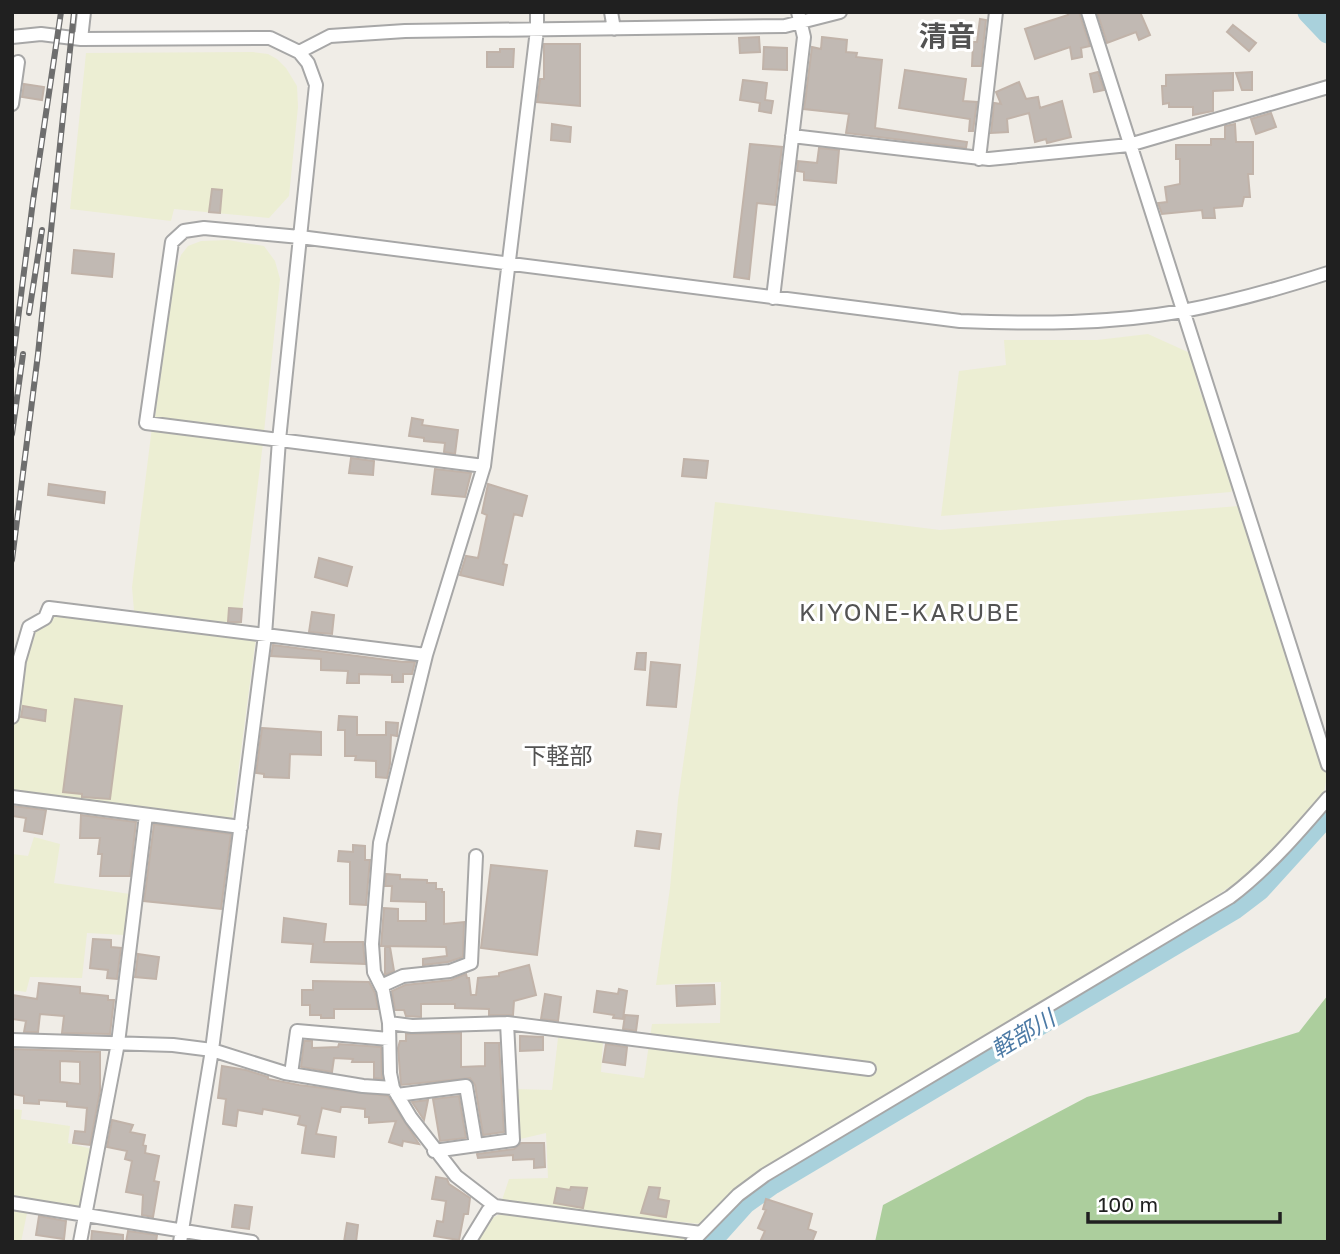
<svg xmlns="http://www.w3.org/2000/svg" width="1340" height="1254" viewBox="0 0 1340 1254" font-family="'Golos Text','Noto Sans JP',sans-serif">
<rect width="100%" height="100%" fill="#f0ede7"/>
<path fill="#eceed3" d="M253,52L268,54L277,59L286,68L297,86L298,107L289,196L269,218L174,209L171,221L70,209L86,53Z
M228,240L264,246L275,261L280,279L264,432L155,417L174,276L181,255L188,246L201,241Z
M1148,334L1190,353L1200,392L1206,404L1233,488L1231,492L941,516L959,371L1006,365L1004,340H1097Z
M152,427L263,443L240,627L134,611L132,587Z
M715,502L940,530L1239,506L1327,776L1324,792L1254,871L1167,928L771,1165L736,1189L701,1224L517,1205L502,1200L509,1179L548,1178L546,1133L516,1140L514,1089L552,1090L558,1038L603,1042L601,1072L644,1078L652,1024L720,1023L721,982L656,985L670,888L678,800L696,674Z
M59,612L256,637L232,819L12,791V730L29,634Z
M34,837L60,844L54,883L130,894L124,935L87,933L82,978L30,977L26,992L12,990V854L28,856Z
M12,1109L22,1110L21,1119L70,1126L68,1143L92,1149L80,1209L30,1199L21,1242H12Z
M500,1214L566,1221L691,1237L686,1242H477L492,1218Z"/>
<path fill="#acce9d" d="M1328,995V1242H875L883,1205L1087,1097L1299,1032Z"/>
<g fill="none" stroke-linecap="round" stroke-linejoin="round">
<path stroke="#a9d1dc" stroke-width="23" d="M1309,12L1328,32
M709,1242L744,1203L772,1183L1234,908L1259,889L1328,813"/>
</g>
<path fill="#c1b9b3" stroke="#c1b3a9" stroke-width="2" fill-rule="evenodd" d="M1068,12H1079L1090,46L1081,48L1082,57L1072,59L1070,47L1035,59L1025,29L1068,15Z
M1097,12H1140L1150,35L1139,40L1136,32L1107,43Z
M980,19L986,20L981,66H972L973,42H977Z
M1233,25L1256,43L1249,51L1227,32Z
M759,37L760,52L740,53L739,38Z
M822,37L847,40L846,52L857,53L856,57L882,60L875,128L967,142L966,148L846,133L849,114L804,109L812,47L821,49Z
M544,44H580V106L537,102L540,79H544Z
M764,47L787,48V70L763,69Z
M500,49H514L513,67H487V52H500Z
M905,70L966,79L963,101L977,102L973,131H969L970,119L899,108Z
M1098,72L1104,90L1094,92L1090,74Z
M1252,72V90H1242L1236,73Z
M1233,73V90L1213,91V111L1193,115V107H1169V103L1163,104L1162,86H1166V75Z
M743,80L767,83L765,100L773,101L771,113L759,111L760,103L740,100Z
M1019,82L1026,99L1038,97L1040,108L1062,101L1071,137L1047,143L1046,139L1035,142L1029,113L1007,119L1008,132L991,133L994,103L1001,104L996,92Z
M24,84L44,87L42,100L22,97Z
M1271,113L1276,127L1256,134L1251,119Z
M552,124L571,127L570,142L551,140Z
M1235,124L1236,142H1253V174H1248L1250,197H1244L1242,206L1214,208L1215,218H1203L1202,210L1162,214L1158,203L1167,202L1165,187L1180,184V159H1176V145H1211V139H1225V126Z
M750,144L782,147L775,205L757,203L749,279L734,277Z
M819,148L839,150L836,183L804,180V172L797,171L798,161L817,163Z
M212,189L222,190L220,213L209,212Z
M74,250L114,254L112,277L72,273Z
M412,418L423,420L422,425L458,430L455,454L444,452L445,443L424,441V438L409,436Z
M351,458L374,461L373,475L349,473Z
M684,459L708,461L706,478L682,476Z
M435,469L471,473L465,497L432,494Z
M49,484L105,492L104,503L48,495Z
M488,484L527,496L522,516L514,514L503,564L507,565L503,585L460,575L466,556L478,558L487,515L482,513Z
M319,558L352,567L347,586L315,577Z
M229,608L242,609L241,622H228Z
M312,612L334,615L332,634L309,632Z
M273,645L403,662H415L412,674H403V682H392V675L359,674V683H347L348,671L321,670V659L271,656Z
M637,653H646L645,670L635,669Z
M651,662L680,665L676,707L647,705Z
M75,699L122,706L110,799L82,797V794L63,792Z
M23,706L46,710L45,721L21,717Z
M339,716L357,717V735H386V722L398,723L397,736L391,735L390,764L387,778L376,777V761L355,760L356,756H345V730H338Z
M262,728L321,732V755L290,754L289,778L264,777V774L256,773Z
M13,806L46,810L42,834L24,831L26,818L12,816Z
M81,815L136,822L130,876H100L102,854H98L100,838H80Z
M154,824L231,834L221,909L144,901Z
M637,831L661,834L659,849L635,846Z
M353,845L365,846V860H370L366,905L350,904V862L338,861L339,851L353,852Z
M491,865L547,871L537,955L481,948Z
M386,874L400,875V879L427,880V883H436V889H442V892H444V924L464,922L463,957L448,962L423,965V959L447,956L446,947L381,946L384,908L398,909V921H426V902L391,901L392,886H385Z
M284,918L326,924L324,942H363L365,964L311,962L313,944L282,942Z
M93,939L111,940V947L121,948L117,979L107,978L108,970L90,968Z
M385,947H390L394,971L385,975Z
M138,954L159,957L156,979L135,977Z
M529,965L536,995L514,1001L513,1015H489V1009L455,1008V1004H421V1017L406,1016L404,1010H395L392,991L405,985L451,980L466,974L467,978H469L471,995H476L478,978L499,976V973Z
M313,981L369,982L375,993L378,1009H334V1018H321V1015H310V1005H302V990H313Z
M39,983L80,987V993L108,996V1000H114L110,1034L62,1033L64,1016L40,1014L38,1032H24L26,1021L12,1019V995L37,999Z
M714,985L715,1004L677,1006L676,986Z
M619,989L627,991L623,1019L613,1018L614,1015L594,1012L597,991L618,994Z
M545,994L561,997L558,1021L541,1019Z
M625,1015L638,1016L636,1031L623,1029Z
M461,1033V1067L485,1066V1043H499L504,1132L483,1135L475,1085L470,1078L401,1085L398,1048L400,1041H406V1034Z
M520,1036L543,1037V1050L520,1051Z
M304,1041H312V1048L338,1047L339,1044L381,1047L382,1079L374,1078V1062H352L353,1059L334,1058L332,1072L301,1067Z
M606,1044L627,1047L625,1065L603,1062Z
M12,1049L100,1052V1091L90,1145L73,1143L75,1131L85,1132L87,1108L67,1106V1102L39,1100V1104L24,1103V1096L12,1094ZM60,1061L80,1062V1084L60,1082Z
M222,1066L246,1070L268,1077V1079L299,1085L388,1096L419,1144L403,1141L402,1146L389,1142L396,1121L369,1123V1117H365V1109L347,1107H341L340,1112L322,1108L316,1134L336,1137L334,1157L302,1153L306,1126L298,1124L300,1116L263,1109L262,1114L238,1110L236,1126L223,1124L226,1099L218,1098Z
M459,1096L466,1138L440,1141L433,1099Z
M428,1100L424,1120L412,1102Z
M112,1120L133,1125L130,1132L145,1135L143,1145L146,1146L145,1153L159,1156L154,1181L159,1182L153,1217L142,1215L143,1195L126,1192L132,1161L125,1159L127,1151L107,1147Z
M521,1143H544L545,1167L534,1168V1159L513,1160V1155L478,1158L477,1154L514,1149Z
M436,1177L447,1179L449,1184L470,1198L468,1214H464L459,1240L434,1236L437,1221L443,1222L446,1201L432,1199Z
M571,1187L587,1188L583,1208L554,1203L557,1188L570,1190Z
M649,1187L660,1188L658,1199L669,1201L666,1217L641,1213Z
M766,1199L812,1214L808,1229L816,1232L812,1242H760L765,1231L758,1228L766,1210L763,1209Z
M235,1205L252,1207L249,1229L232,1227Z
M39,1216L66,1221L64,1239L36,1235Z
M347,1223L358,1225L356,1242H344Z
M92,1231L123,1235V1242H91Z
M128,1231L157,1235L156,1242H126Z"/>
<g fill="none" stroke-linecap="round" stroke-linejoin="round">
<g stroke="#a7a7a7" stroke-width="16">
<path id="minor" d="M537,12V30L484,466L426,655L380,843L372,944L374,972L383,990L389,1023L390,1073L393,1088L411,1118L456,1176L495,1206L701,1233
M611,12L614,29
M1088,12L1328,765
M12,37L41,34L81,39L270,38L299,52L308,63L316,85L300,237L960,321C1034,324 1110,324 1183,311C1232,302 1281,288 1328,273
M81,39L84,12
M299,52L330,36L405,31L785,26L840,12
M12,104L18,62
M792,136L989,159L1129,145L1328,87
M979,159L996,12
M773,298L804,37L798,12
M12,717L19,661L29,627L45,618L49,608L426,655
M12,797L241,827
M381,986L403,976L450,971L471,963L476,856
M389,1023L412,1026L507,1023L869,1069
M12,1040L173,1045L212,1050L285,1073L363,1086L393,1088
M291,1074L297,1031L389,1039
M397,1095L466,1086L476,1145
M434,1151L513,1140L507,1023
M12,1203L252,1242
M80,1242L118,1043L146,815
M180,1242L212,1050L265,635L279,440L300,237L204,228L184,231L172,242L146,423L484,466
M469,1242L488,1211L495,1206
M692,1242L738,1195L765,1175L1230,897C1267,869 1298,833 1328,798"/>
</g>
<use href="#minor" stroke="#fff" stroke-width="12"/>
<g stroke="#6e6e6e" stroke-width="6">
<path id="rail" d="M29,313L42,230
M12,366L33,201L61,12
M12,434L23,354
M12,560L38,354L74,12"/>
</g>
<use href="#rail" stroke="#fff" stroke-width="3.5" stroke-dasharray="10" stroke-linecap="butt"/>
</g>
<g text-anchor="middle" stroke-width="6" stroke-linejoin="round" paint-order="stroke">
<g font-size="23" fill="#535353" stroke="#fff">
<text x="558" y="764">下軽部</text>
</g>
<g font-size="23" font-style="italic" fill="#4c7aa5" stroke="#fff">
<text transform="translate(1023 1034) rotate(-31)" y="8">軽部川</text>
</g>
<g font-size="24" letter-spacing="2" fill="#535353" stroke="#fff">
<text x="910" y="621">KIYONE-KARUBE</text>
</g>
<g font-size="28" font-weight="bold" fill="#535353" stroke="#fff">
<text x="947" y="46">清音</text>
</g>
</g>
<rect width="1340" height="1254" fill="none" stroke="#202020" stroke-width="28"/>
<path d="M1088 1212v10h192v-10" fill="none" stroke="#202020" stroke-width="3.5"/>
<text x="1098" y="1212" font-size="21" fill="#202020" stroke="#ffffff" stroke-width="5" paint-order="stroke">100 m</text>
</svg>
